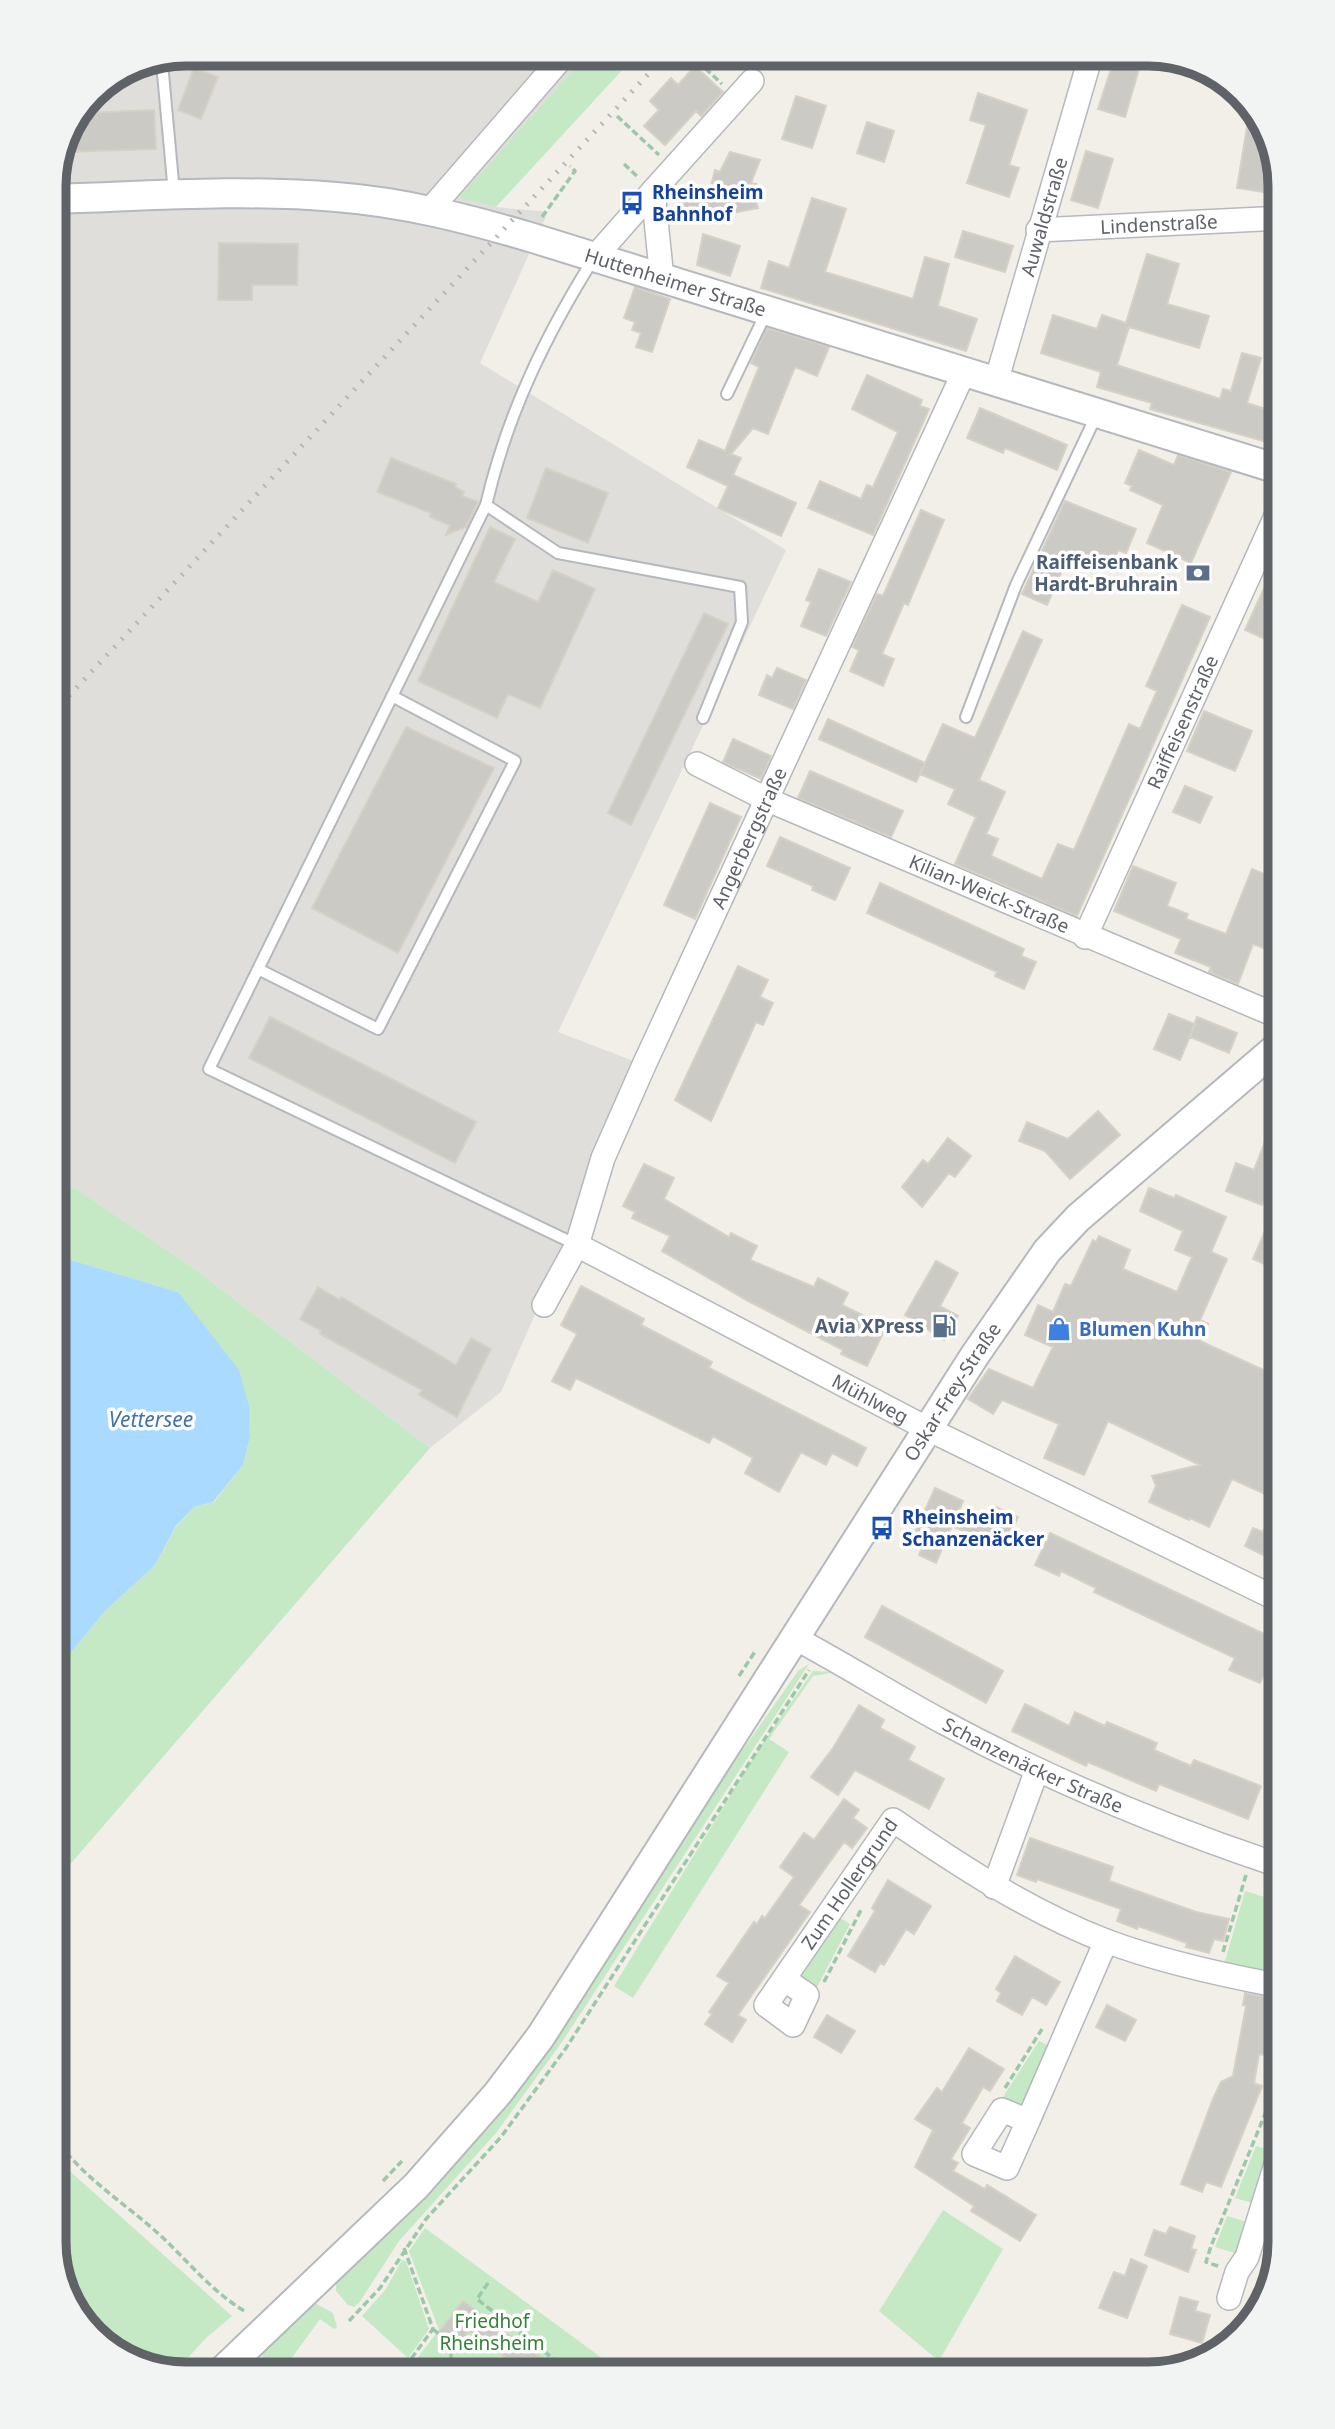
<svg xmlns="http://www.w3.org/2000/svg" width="1335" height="2429" viewBox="0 0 1335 2429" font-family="'Noto Sans',sans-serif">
<rect width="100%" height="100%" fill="#f1efe8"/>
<path fill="#e0deda" d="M187,54H587L460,198L496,207L548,212L480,363L786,550L558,1032L644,1065L501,1392L430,1448L188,1264L54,1174L55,178L93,93L136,64Z"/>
<path fill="#c5e8c5" d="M587,54H637L496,207L459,198Z
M54,1174L188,1264L430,1448L54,1883V1673L104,1612L155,1565L176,1527L194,1507L214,1502L243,1465L250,1437L249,1406L178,1292L71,1260L54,1249Z
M809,1664L562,2042L496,2133L399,2241L359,2303L354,2307L348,2305L336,2291V2277L371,2244L749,1741L798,1671Z
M813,1671L836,1672L813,1676L769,1739L789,1752L633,1998L614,1986L760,1747Z
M1245,1891L1281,1902V1982L1222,1972Z
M837,1916L850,1924L815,1991L795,1977Z
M1039,2041L1051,2047L1024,2110L1001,2100Z
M1256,2146L1272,2151L1256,2204L1235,2198Z
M54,2157L232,2316L206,2338L174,2373L113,2352L64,2293L54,2242Z
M943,2210L1003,2249L939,2361L879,2311Z
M1227,2216L1250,2223L1241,2255L1215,2247Z
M425,2228L625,2375H404L439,2330L409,2251Z
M402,2260L406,2261L429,2329L408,2358L362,2316L386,2289Z
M313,2302L333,2313L337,2327L334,2329L320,2319L280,2374L263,2361L262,2349Z"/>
<path fill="#aadaff" d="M54,1249L71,1260L178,1292L239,1370L249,1406L250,1437L243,1465L213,1502L194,1507L176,1526L155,1565L104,1612L54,1673Z"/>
<path fill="#cccac5" stroke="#d6d1c6" stroke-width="2" d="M1124,55H1143L1125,117L1098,109L1114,60L1122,62Z
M695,66L723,92L701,116L696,111L665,145L644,126L659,110L650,101L671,78L678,85Z
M194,68L218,77L201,119L178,110Z
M978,93L1027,110L1009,165L1019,168L1009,197L967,183L986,125L970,120Z
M796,96L826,106L812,148L782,139Z
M1250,109L1270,136L1276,162L1271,193L1237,188Z
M154,110L156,149L66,152L84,113Z
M867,122L894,131L884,162L857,153Z
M1086,151L1113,159L1098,208L1071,200Z
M730,152L760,160L751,183L756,184L753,191L758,208L696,220L680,203L695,188L709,193L715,170L720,172Z
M812,198L846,209L825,272L913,299L925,257L949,264L938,306L977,319L966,351L761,288L769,261L789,268Z
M963,231L1013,246L1005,272L955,257Z
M703,234L740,246L730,276L697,265Z
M219,243L298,244L297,285H252V300H218Z
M1147,254L1179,264L1167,304L1209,316L1199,348L1129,327L1117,365L1220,399L1223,389L1231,391L1242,353L1261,358L1247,403L1281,414V446L1150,409L1152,403L1097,387L1101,372L1041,353L1053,315L1097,329L1102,315L1126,323Z
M635,287L670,299L652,352L636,347L641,333L632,330L635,322L624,318Z
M767,328L829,347L817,376L795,367L768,434L753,428L731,454L741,458L733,475L796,503L781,536L718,508L728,486L687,467L699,440L725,451L759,367L751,363Z
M867,375L922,400L920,406L929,409L873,535L808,508L820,481L861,499L867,485L873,487L898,432L852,409Z
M980,408L1067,445L1057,470L1005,448L1003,453L967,438Z
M1139,450L1174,465L1178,455L1231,472L1191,563L1147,543L1163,505L1130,490L1132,486L1125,483Z
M391,458L456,484L455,487L464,492L462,496L478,502L466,527L446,535L450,525L430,517L431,513L377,492Z
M546,468L608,493L588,543L527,518Z
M1065,501L1136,529L1126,553L1118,550L1110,571L1069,555L1047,605L1022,594Z
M921,510L944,520L908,605L904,603L882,654L894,659L883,686L850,671L859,650L852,647L877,594L883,596Z
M490,527L515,539L494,582L538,602L553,570L595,589L540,708L508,694L497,718L418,681Z
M1281,551V605L1265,639L1245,630Z
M819,569L851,582L826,636L801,626L811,602L806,600Z
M1182,605L1210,617L1077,916L955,864L976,817L948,804L955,789L920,774L943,724L975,738L1023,631L1042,640L979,780L1005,792L986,834L998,839L991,856L1042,879L1058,844L1074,850L1129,724L1140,729L1157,691L1146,686Z
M704,613L728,624L631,825L608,813Z
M777,668L806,680L793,709L759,695L767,675L772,678Z
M1204,711L1252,731L1235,771L1187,751Z
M828,719L925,763L916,782L819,739Z
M406,727L494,768L398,953L312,908Z
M733,739L771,756L761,779L723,762Z
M810,771L903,811L891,837L798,798Z
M1185,786L1212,797L1200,823L1173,812Z
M710,803L741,817L695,919L664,905Z
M780,837L850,868L835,900L812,890L813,886L767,866Z
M1133,866L1176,883L1167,906L1188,914L1186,919L1226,934L1252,869L1281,881V955L1253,944L1238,984L1209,972L1211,967L1175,953L1181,939L1114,911Z
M880,883L1024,949L1021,956L1036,962L1024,989L995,976L997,972L867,913Z
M738,966L768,980L760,997L773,1003L763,1025L756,1022L711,1121L675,1100Z
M1169,1014L1195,1024L1180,1060L1154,1049Z
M270,1017L476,1122L455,1163L249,1058Z
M1197,1017L1237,1033L1229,1053L1190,1037Z
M1279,1105L1281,1158L1262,1205L1226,1191L1236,1163L1254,1170Z
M1098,1111L1120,1135L1070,1179L1045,1151L1019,1141L1027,1122L1068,1139Z
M948,1138L971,1156L955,1177L949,1173L922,1207L902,1187L923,1160L928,1164Z
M644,1164L674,1178L664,1199L729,1237L731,1233L757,1246L750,1260L814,1287L818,1278L848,1293L842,1305L886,1327L867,1366L841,1354L843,1350L750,1302L662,1251L670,1236L632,1218L635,1212L623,1206Z
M1149,1188L1174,1198L1176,1195L1226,1217L1211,1252L1227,1259L1200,1320L1208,1324L1200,1341L1281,1378V1564L1245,1546L1253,1528L1263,1532L1278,1500L1232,1479L1209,1527L1190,1518L1189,1520L1149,1502L1156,1486L1152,1476L1200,1465L1108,1421L1084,1475L1044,1458L1059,1424L1002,1400L993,1414L968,1399L989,1369L1033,1388L1053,1347L1025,1335L1038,1305L1053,1312L1065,1284L1071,1286L1093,1240L1096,1242L1099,1236L1130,1250L1123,1269L1177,1292L1192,1257L1175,1250L1183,1231L1140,1211Z
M1281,1194V1243L1271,1267L1253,1259Z
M936,1261L958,1273L940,1306L958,1316L944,1340L905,1315Z
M581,1286L644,1319L641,1325L712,1362L709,1368L866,1448L857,1466L832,1453L826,1465L801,1452L779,1492L745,1473L753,1458L713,1436L709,1443L576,1378L570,1390L552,1381L577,1334L561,1325Z
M318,1287L340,1300L341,1297L456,1365L471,1338L491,1349L457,1417L419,1395L422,1390L320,1334L321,1331L300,1319Z
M935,1488L963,1501L959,1510L989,1522L996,1507L1018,1517L1004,1548L952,1526L936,1563L919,1555L924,1542L913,1537Z
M1050,1533L1279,1641L1260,1683L1229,1670L1235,1658L1094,1592L1096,1588L1061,1571L1059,1576L1035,1565Z
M882,1606L1003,1671L986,1703L865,1637Z
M1025,1704L1069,1726L1075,1712L1105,1726L1107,1722L1157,1743L1154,1750L1191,1766L1194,1760L1261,1786L1248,1819L1159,1784L1156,1791L1088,1762L1086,1766L1012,1731Z
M859,1705L884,1720L880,1728L915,1747L908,1760L944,1779L929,1809L855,1770L838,1795L811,1777L833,1748Z
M844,1799L859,1810L853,1818L867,1828L852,1848L844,1842L799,1905L810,1912L738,2015L746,2020L732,2042L705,2024L712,2014L709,2012L729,1983L717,1976L754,1922L757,1924L762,1916L765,1918L794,1877L780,1867L804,1833L814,1840Z
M1030,1838L1113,1867L1109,1881L1196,1912L1229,1919L1223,1941L1214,1939L1209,1953L1186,1947L1187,1943L1138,1926L1137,1929L1117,1921L1121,1909L1037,1879L1036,1882L1017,1875Z
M888,1880L931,1906L914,1934L906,1929L884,1965L880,1963L875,1972L848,1956L875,1911L872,1908Z
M1015,1956L1060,1982L1046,2005L1032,1997L1022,2015L997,2001L1001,1993L996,1989Z
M1245,1993L1281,2000V2039L1277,2057L1259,2054L1254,2083L1262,2086L1221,2187L1206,2182L1202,2192L1181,2184L1213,2099L1221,2082L1233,2076L1246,2006L1243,2005Z
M1107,2005L1136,2020L1125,2041L1096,2027Z
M827,2015L855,2031L841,2053L814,2037Z
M969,2048L1004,2069L990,2091L983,2087L962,2123L970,2128L951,2159L958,2163L953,2171L985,2189L987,2185L1036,2215L1020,2241L971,2211L974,2206L915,2167L933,2130L915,2119L937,2088L942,2092Z
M1170,2227L1195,2236L1191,2249L1196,2250L1188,2272L1145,2255L1154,2230L1166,2234Z
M1131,2259L1147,2266L1127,2318L1099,2308L1114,2272L1125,2276Z
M1180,2297L1198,2302L1195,2311L1210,2315L1202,2343L1170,2334Z
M463,2301L525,2347L568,2375H505L513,2363L469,2331L459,2346L439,2332Z"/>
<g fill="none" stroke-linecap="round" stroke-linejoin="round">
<g stroke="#b5b8bc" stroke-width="14">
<path id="service" d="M154,61L162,63L174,193
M727,394L767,311
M486,505L558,553L740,587L742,622L703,718
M966,717L1016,585L1097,414
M258,969L378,1029L515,761L392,696
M577,1245L209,1069L486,505C507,415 545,336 594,258"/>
</g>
<g stroke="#b5b8bc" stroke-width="26">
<g id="minor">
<path d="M429,211L565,54"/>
<path id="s1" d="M1038,230L1281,218"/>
<path d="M594,258L653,191"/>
<path d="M662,279L653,191L752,81"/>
<path id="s2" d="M996,382L1091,55"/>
<path id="s3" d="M697,764L768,800L1275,1015L1281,1021"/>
<path id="s4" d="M1085,937L1281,505"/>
<path id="s5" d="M577,1245L928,1429L1281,1601"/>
<path id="s6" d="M544,1305L577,1245L603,1158L644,1065L964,372"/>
<path id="s7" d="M795,1638C845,1665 893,1695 943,1722C1052,1781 1164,1827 1281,1866"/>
<path d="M994,1887L1037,1770"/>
<path id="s8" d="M784,1979L807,1995L793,2025L766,2005L893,1820C960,1866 1029,1911 1106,1941C1162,1962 1222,1975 1281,1986"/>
<path d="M1028,2121L1007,2168L974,2154L1002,2110L1028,2121L1106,1941"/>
<path d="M1229,2298L1237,2272L1247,2257L1281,2148"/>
</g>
</g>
<g stroke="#b5b8bc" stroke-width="32">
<g id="tertiary">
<path id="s9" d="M55,199C148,196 243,189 336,197C403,202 469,219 533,238L1281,470"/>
<path id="s10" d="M219,2374L416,2186L498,2093L541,2036L975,1355L1047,1251L1078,1218L1281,1044"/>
</g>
</g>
<path stroke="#9cc7a9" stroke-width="3.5" stroke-dasharray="7 3.5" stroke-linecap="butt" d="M690,54L722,84
M764,64L771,54
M617,116L659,155
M624,164L639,178
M542,217L575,171L570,166
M739,1676L756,1650
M1223,1952L1246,1875
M824,1982L862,1908
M1005,2088L1042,2029
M54,2136C82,2178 124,2202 161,2236C189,2262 212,2292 246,2312
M383,2181L402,2161
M404,2248L433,2329L408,2363L420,2375
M1218,2266L1206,2262L1211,2246L1281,2075
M488,2283L477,2299L564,2367
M349,2321L380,2288L426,2219L501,2137L566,2048L809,1670
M433,2329L451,2345V2365L444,2375
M183,2374L199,2359
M558,2375L564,2367L574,2375"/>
<use href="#service" stroke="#fff" stroke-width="10"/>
<use href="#minor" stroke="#fff" stroke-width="23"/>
<use href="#tertiary" stroke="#fff" stroke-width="28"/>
<path stroke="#b6b7b8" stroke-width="5" stroke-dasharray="2 9" stroke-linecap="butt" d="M54,712L667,54"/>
</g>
<defs>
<g id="bus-bare" transform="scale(1.89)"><path d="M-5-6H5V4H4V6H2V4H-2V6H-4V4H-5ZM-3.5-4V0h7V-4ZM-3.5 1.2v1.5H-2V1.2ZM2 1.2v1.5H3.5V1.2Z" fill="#1a4fb4" stroke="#fff" stroke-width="2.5" paint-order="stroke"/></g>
<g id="bank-bare" transform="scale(1.89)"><path d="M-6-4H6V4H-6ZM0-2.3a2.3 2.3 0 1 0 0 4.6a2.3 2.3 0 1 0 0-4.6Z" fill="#5c6f8a" stroke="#fff" stroke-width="2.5" paint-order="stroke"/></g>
<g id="fuel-bare" transform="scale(1.89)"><path d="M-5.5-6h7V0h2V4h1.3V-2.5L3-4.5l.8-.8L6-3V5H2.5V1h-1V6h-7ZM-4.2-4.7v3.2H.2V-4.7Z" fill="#5c6f8a" stroke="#fff" stroke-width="2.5" paint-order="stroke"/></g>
<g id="shop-bare" transform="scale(1.89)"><path d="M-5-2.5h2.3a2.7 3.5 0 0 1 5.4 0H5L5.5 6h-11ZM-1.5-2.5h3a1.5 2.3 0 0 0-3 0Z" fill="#3f7fe0" stroke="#fff" stroke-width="2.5" paint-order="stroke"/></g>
</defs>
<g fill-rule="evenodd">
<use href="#bus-bare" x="632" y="203"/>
<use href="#bank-bare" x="1198" y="573"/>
<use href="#fuel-bare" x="944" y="1326"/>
<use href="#shop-bare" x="1059" y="1329"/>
<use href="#bus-bare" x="882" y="1528"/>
</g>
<g text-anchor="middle" stroke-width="7" stroke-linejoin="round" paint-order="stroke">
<g font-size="19" font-weight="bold" fill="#164399" stroke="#fff" text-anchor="start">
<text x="652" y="199">Rheinsheim<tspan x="652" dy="22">Bahnhof</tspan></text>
<text x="902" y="1524">Rheinsheim<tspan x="902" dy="22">Schanzenäcker</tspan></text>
</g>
<g font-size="19" fill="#5f6368" stroke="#fff">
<text dy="7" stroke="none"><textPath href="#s2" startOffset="172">Auwaldstraße</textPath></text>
<text dy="7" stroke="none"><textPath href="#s1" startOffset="121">Lindenstraße</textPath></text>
<text dy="7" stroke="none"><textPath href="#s9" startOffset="632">Huttenheimer Straße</textPath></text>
<text dy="7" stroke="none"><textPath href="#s4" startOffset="236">Raiffeisenstraße</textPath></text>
<text dy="7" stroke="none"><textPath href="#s6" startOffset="511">Angerbergstraße</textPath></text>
<text dy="7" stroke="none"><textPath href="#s3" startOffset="320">Kilian-Weick-Straße</textPath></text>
<text dy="7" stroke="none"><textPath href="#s10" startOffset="1232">Oskar-Frey-Straße</textPath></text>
<text dy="7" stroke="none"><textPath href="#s5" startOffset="331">Mühlweg</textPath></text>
<text dy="7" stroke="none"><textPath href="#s7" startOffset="270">Schanzenäcker Straße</textPath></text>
<text dy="7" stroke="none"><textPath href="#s8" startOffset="242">Zum Hollergrund</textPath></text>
</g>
<g font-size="19" font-weight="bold" fill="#4e5e75" stroke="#fff" text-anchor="end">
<text x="1178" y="569">Raiffeisenbank<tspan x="1178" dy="22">Hardt-Bruhrain</tspan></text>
<text x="924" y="1333">Avia XPress</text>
</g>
<g font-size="19" font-weight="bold" fill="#366cbe" stroke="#fff" text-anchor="start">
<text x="1079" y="1336">Blumen Kuhn</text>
</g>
<g font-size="19" fill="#348238" stroke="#fff">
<text x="492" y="2328">Friedhof<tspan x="492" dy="22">Rheinsheim</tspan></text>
</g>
<g font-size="21" font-style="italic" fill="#4174aa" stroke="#fff">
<text x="151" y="1427">Vettersee</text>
</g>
</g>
<path d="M0 0H1335V2429H0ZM186 66H1148A120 120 0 0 1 1268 186V2242A120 120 0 0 1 1148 2362H186A120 120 0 0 1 66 2242V186A120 120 0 0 1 186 66Z" fill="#f2f3f3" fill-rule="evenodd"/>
<path fill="none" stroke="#5f6368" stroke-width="9" d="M186 66H1148A120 120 0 0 1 1268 186V2242A120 120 0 0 1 1148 2362H186A120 120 0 0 1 66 2242V186A120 120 0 0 1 186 66Z"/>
</svg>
